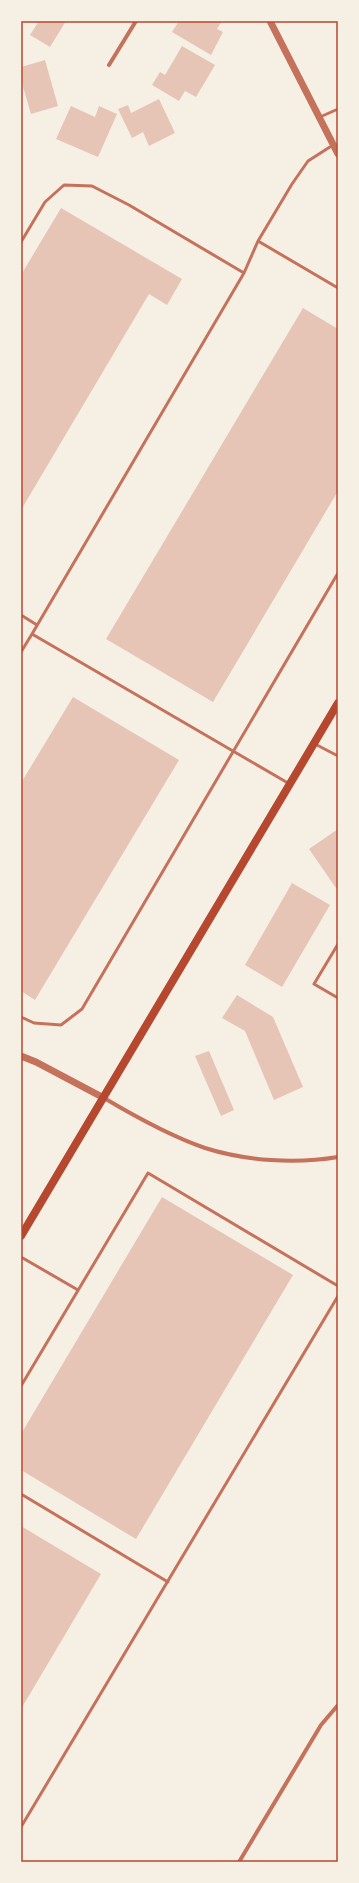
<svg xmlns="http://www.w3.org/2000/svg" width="359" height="1883" viewBox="0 0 359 1883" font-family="Quicksand,sans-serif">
<rect width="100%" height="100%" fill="#f6efe4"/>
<path fill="#e6c5b7" d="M39,21H66L50,47L30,35Z
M179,21H222L217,29L223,32L211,55L172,32Z
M182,46L215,65L196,97L185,91L179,101L152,85L160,72L165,75Z
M45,60L58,106L31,114L21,80V67Z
M159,99L175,133L149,146L143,132L132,138L118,109L128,105L131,113Z
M71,106L95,117L99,106L117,114L98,157L56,139Z
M61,208L182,279L167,305L149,294L21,510V275Z
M303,308L338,329V491L213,702L106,639Z
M73,697L179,760L35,1000L21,991V783Z
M338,829V887L336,888L309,849Z
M292,883L330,905L282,987L245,965Z
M237,995L273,1017L303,1087L274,1100L245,1031L222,1018Z
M209,1051L234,1110L221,1116L195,1056Z
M162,1197L293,1275L136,1539L21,1470V1434Z
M21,1526L101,1574L21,1709Z"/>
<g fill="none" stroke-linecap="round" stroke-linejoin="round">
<path stroke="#c5725c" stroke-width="3" d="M320,117L338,109
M258,241L338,288
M21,242L45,202L64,185L92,186L129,205L244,273
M21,615L37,625
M32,634L244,273L258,241L292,184L308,161L333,145
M21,652L32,634L288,783
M315,744L338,756
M338,944L314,984L338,998
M21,1017L34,1023L61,1025L82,1009L338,573
M21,1257L78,1290
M21,1386L148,1173L338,1286
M21,1494L168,1582
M21,1827L338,1296"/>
<path stroke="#c5725c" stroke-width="4" d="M109,65L136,21
M104,1098C136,1117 170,1136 205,1148C246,1161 296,1164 338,1157
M239,1862L321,1725L338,1705"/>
<path stroke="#c5725c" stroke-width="7" d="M270,21L338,154
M21,1056L36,1062L104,1098"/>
<path stroke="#b5482f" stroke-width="8" d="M21,1236L338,703"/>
</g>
<rect width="359" height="1883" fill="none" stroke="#f6efe4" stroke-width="44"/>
<rect x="22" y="22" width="315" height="1839" fill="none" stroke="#b5482f" stroke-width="1.5"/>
</svg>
